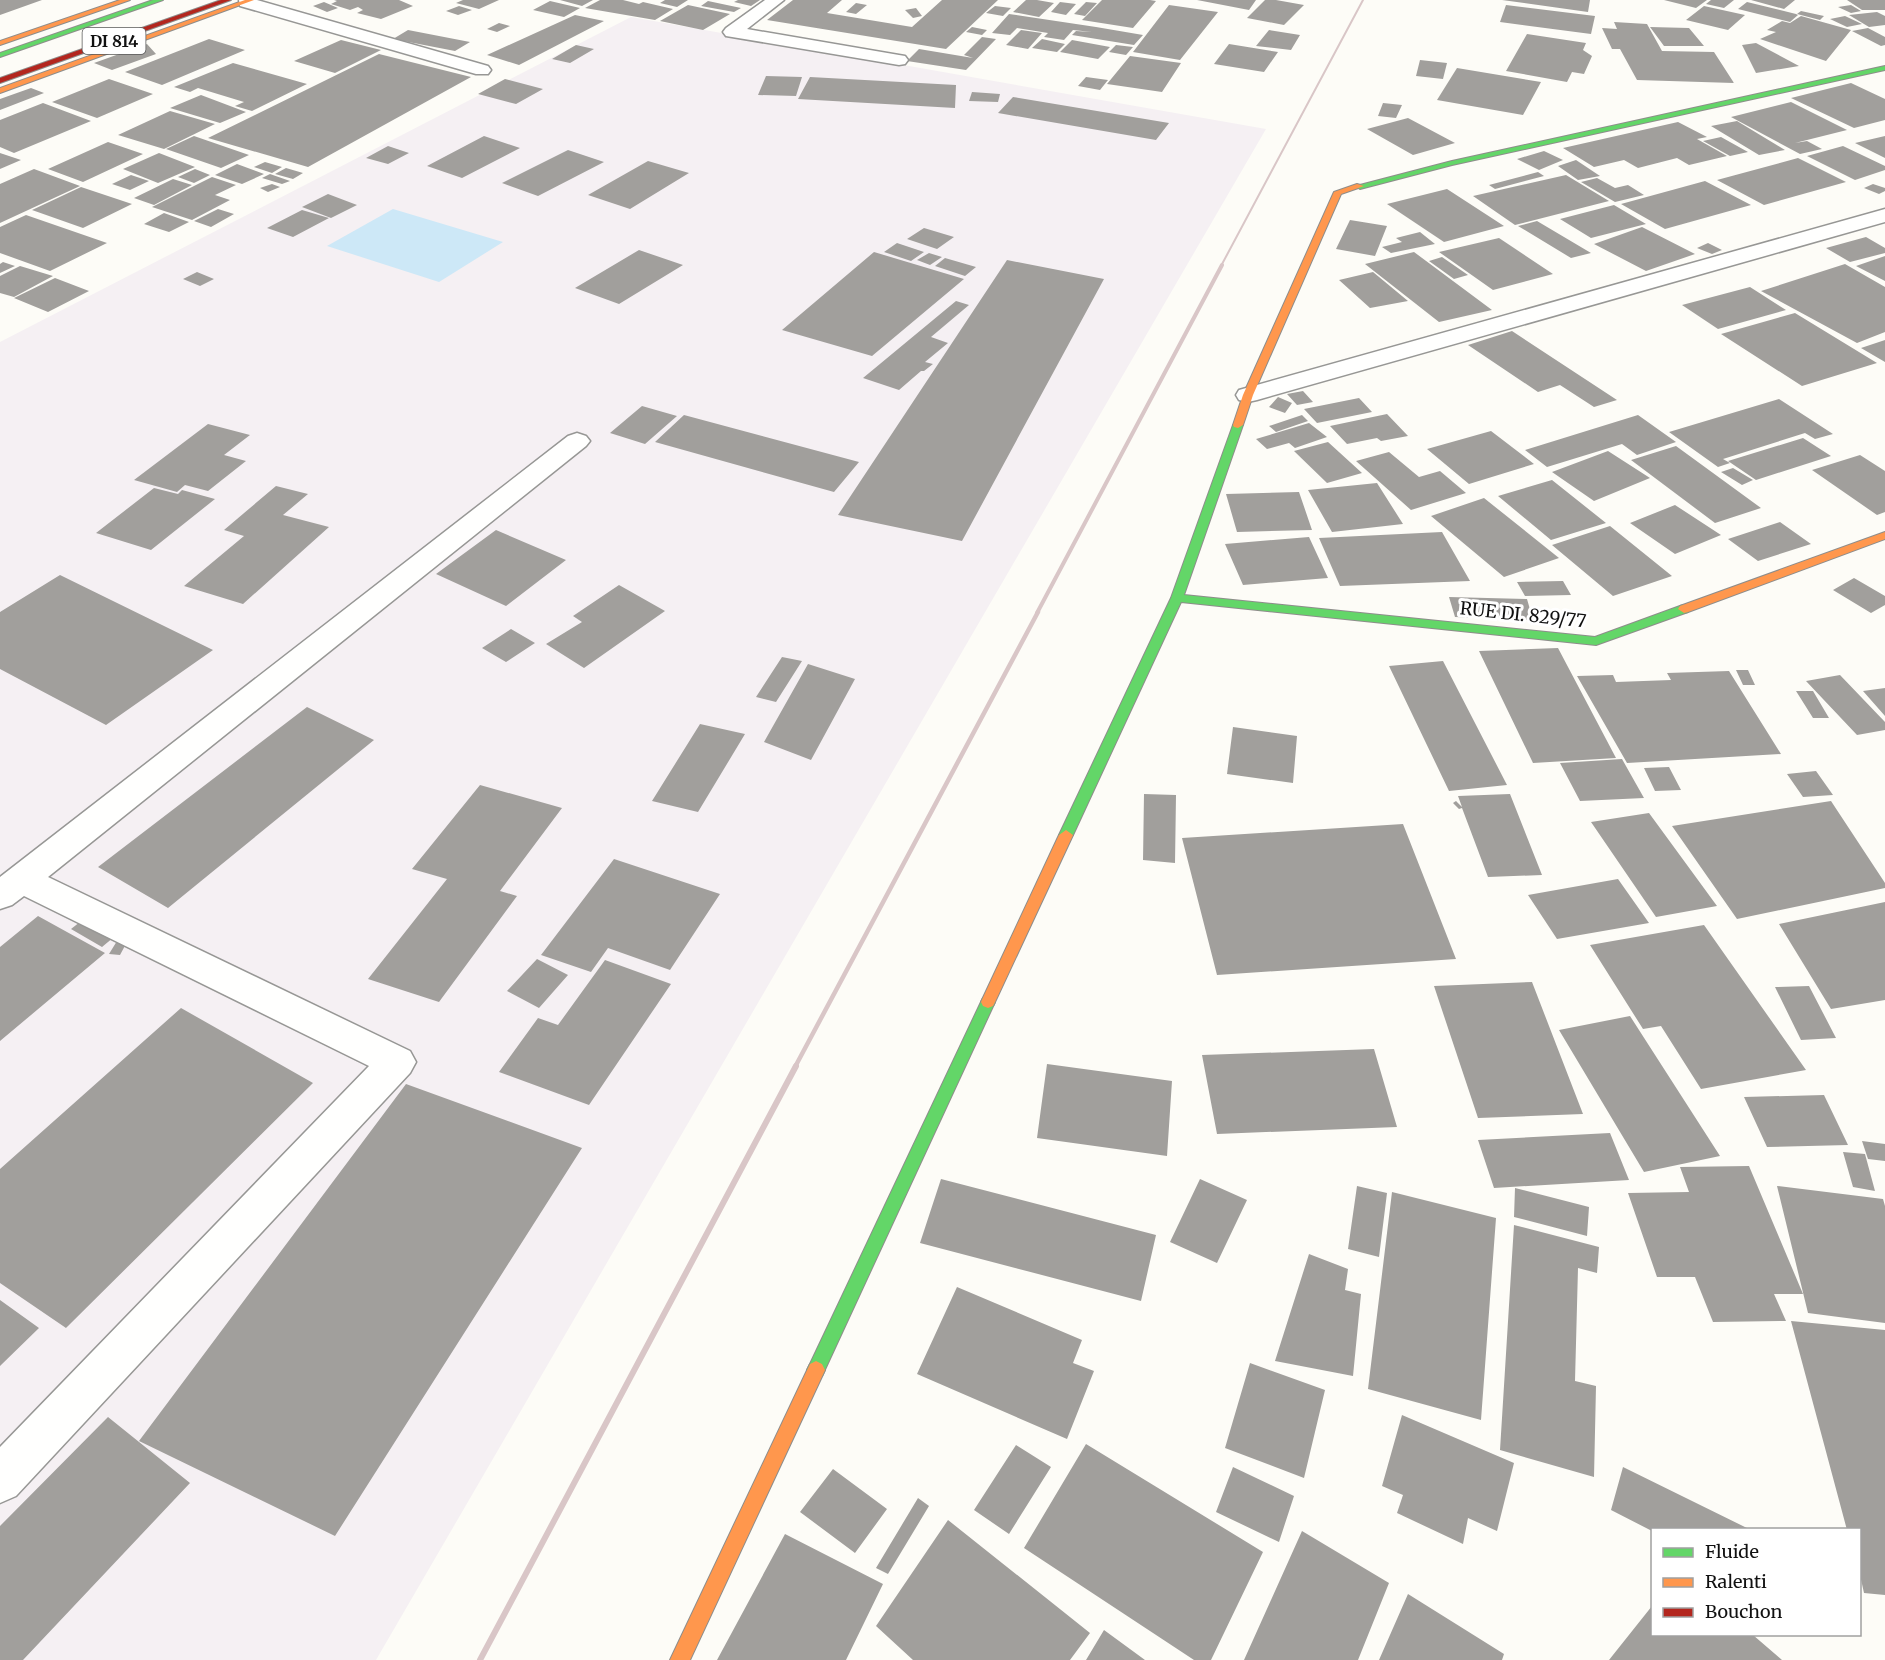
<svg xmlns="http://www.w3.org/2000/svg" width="1885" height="1660" viewBox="0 0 1885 1660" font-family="Merriweather,serif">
<rect width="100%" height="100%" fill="#fdfcf7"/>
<path fill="#f5f0f3" d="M631,17L1266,129L376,1660H0V342Z"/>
<path fill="#cde8f7" d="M393,209L503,242L439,282L327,246Z"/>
<path fill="#a19f9c" d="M0,0H42L0,15Z
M334,0H399L413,6L381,19L357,13L363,10L358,7L350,10L331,4L337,1Z
M463,0H499L479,9L456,3Z
M560,0H593L582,6Z
M600,0H623L639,4L643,2L673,9L655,20L585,8Z
M665,0H688L677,7L660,3Z
M738,0H760L751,6L734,2Z
M793,0H842L827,13L912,27L942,0H998L946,49L767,20Z
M1026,0H1037L1054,3L1039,17L1013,12Z
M1102,0H1150L1156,1L1133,28L1082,20Z
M1197,0H1256L1249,10Z
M1265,0H1276L1304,5L1284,25L1247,18Z
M1502,0H1590L1588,12Z
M1664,0H1707L1696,8Z
M1711,0H1734L1724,8L1706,4Z
M1751,0H1795L1784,9Z
M1847,0H1885V10H1862Z
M550,1L580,8L564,17L533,10Z
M708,1L741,8L734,12L701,6Z
M324,2L338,8L327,12L313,6Z
M1060,2L1076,4L1066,15L1051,12Z
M1086,2L1097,3L1085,16L1074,14Z
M1747,2L1796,14L1798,15L1790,22L1738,9Z
M856,3L867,5L856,14L846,12Z
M688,5L730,14L703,30L660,21Z
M1169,5L1218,12L1180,60L1133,52Z
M1506,5L1595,16L1591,34L1500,22Z
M1851,5L1861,11L1851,13L1838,7Z
M459,6L472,10L458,15L446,11Z
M995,6L1011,8L1003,16L986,13Z
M1704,6L1745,15L1728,30L1686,20Z
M916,8L922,16L913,18L905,10Z
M1801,11L1824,16L1820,20L1797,14Z
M1877,12L1885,16V25L1869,27L1849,15Z
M1009,14L1096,27L1143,35L1134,45L1072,35L1076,31L1092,32L1073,30L1064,40L1044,37L1048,33L1017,28L1010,35L992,33Z
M575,15L604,21L519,65L487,55Z
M1801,16L1851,30L1826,61L1760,39L1776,32L1767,30L1782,21L1790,23Z
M1845,16L1862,24L1847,27L1830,19Z
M1614,22L1647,24L1662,51L1714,52L1734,83L1637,80L1620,49H1612L1602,28L1617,29Z
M499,23L510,26L497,32L487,29Z
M972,27L987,30L982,35L966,32Z
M1650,27L1689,28L1704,46H1664Z
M1868,28L1885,37V45L1881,46L1852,31Z
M408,30L470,42L455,51L393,39Z
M1021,30L1042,33L1028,49L1006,45Z
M1269,30L1300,35L1291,50L1256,46Z
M1527,34L1586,43L1583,50L1592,56L1584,74L1572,72L1567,82L1506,71Z
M982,37L996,39L966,70L907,61L919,49L973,58L964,55Z
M209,39L245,50L162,85L125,72Z
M1042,39L1065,44L1057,52L1032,48Z
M341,40L381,50L335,73L294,61Z
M1072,40L1110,47L1098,59L1060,52Z
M1756,43L1799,66L1756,73L1742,45Z
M147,44L156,54L112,70L94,63Z
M1229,44L1278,52L1264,72L1214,64Z
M576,45L594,49L570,63L552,59Z
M1116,45L1133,47L1126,55L1109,52Z
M379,54L471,77L308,167L208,138Z
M1130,56L1181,63L1162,92L1107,84Z
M1420,60L1447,63L1443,79L1416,76Z
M233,63L307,84L252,111L235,106L244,102L198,88L190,92L174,87Z
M1457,68L1541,82L1523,115L1437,100Z
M766,76L802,77L796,96L758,95Z
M810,77L956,85L955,108L798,99Z
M1086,77L1108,80L1100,90L1078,86Z
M109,79L153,94L97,118L52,102Z
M505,79L543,89L516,104L478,94Z
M1851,83L1885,99V120L1854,128L1791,98Z
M31,88L44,93L0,110V99Z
M972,92L1000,94L998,102L969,101Z
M201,95L246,112L220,123L170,108Z
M1013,97L1169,123L1156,140L998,113Z
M1791,102L1847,130L1795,143L1807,141L1822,149L1800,154L1731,117Z
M43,103L91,121L14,153L0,147V120Z
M1383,103L1402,105L1396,118L1378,116Z
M170,111L215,124L164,149L118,135Z
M1408,118L1455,143L1413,155L1367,129Z
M1737,121L1785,150L1759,155L1711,126Z
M1678,122L1707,137L1697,139L1727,156L1689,165L1677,158L1638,168L1624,160L1594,167L1563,148Z
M194,136L249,155L221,168L166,149Z
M484,136L520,148L462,178L427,166Z
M1885,136V158L1855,143Z
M1721,137L1748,152L1730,156L1703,141Z
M108,142L143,154L83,182L48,169Z
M388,146L409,153L388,164L366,158Z
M1843,146L1885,166V170L1855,180L1807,156Z
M568,150L604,162L538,196L502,183Z
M1544,151L1563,160L1539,170L1517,159Z
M0,153L21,160L0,169Z
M159,153L195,167L158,183L123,169Z
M1798,158L1846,182L1764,205L1717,180Z
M1576,160L1600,176L1578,180L1558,166Z
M648,161L689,173L630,209L588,195Z
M265,162L282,167L272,173L254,167Z
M237,164L264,174L242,184L215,175Z
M286,168L303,173L293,179L275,174Z
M34,169L80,186L0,223V184Z
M195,169L210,175L194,183L178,177Z
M1538,172L1544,176L1495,189L1489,185Z
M270,174L290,181L282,184L262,178Z
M131,175L149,181L130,190L112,184Z
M1566,175L1609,201L1515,225L1473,196Z
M212,177L236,185L215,195L230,200L192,220L152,207Z
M1597,178L1615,188L1628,185L1644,195L1615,202L1581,182Z
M173,179L192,185L154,205L134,198Z
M1705,181L1751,205L1665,229L1621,204Z
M272,184L280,187L268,192L260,188Z
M1873,184L1885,188V191L1879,194L1864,188Z
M81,187L132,204L83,228L32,210Z
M1447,189L1504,226L1444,242L1387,204Z
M328,194L357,205L331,218L302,207Z
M1614,205L1646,224L1591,238L1560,219Z
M218,209L234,214L211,227L194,221Z
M302,210L329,218L293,237L267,228Z
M164,213L189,222L169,232L144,224Z
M26,215L107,243L50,271L0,253V227Z
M1350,220L1387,226L1375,256L1336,249Z
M1537,221L1591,253L1571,258L1518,226Z
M1642,227L1695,254L1646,271L1594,244Z
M924,228L954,237L937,249L907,239Z
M1420,232L1435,244L1391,253L1382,247L1402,242L1396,238Z
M1866,237L1885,248V253L1850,262L1826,248Z
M1499,238L1553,274L1493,290L1439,252Z
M897,243L924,252L911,261L884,252Z
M1708,243L1722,250L1712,254L1697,248Z
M639,250L683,265L619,304L575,288Z
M874,252L964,279L872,356L782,330Z
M1414,252L1492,310L1439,322L1365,264Z
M929,253L942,257L930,265L917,260Z
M1885,256V281L1856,266Z
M1442,257L1468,275L1454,279L1429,261Z
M945,258L976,267L965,276L935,266Z
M1007,260L1104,279L962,541L838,515Z
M3,262L15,266L0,273V264Z
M1845,264L1885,287V332L1857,343L1761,291Z
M20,266L53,276L14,297L0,293V276Z
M197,272L214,279L200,286L183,279Z
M1373,272L1408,301L1370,308L1339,280Z
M55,278L89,291L48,312L14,298Z
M1750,287L1786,310L1718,329L1682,305Z
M956,301L969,305L931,337L948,343L925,362L933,364L924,371H921L899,390L863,378Z
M1795,313L1877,363L1802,386L1721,334Z
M1512,331L1617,400L1594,407L1560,385L1538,392L1468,345Z
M1885,340V362L1861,348Z
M1303,391L1313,402L1297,405L1287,394Z
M1278,397L1292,403L1285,413L1269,407Z
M1359,398L1372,412L1317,423L1304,409Z
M1779,399L1833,434L1815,439L1805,433L1723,459L1730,463L1718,467L1669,432Z
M642,406L677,416L645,444L610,433Z
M1387,414L1408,436L1381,441L1377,438L1347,444L1330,426Z
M684,415L859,462L834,492L655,442Z
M1302,415L1308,421L1276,432L1269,426Z
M1638,415L1676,442L1637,455L1622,444L1547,467L1525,450Z
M1309,423L1327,437L1295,448L1289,443L1267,449L1256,439Z
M208,424L250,435L224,455L246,461L208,491L185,485L177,492L134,480Z
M1491,431L1534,464L1469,484L1427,449Z
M1803,438L1831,456L1756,480L1728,461Z
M1328,442L1362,473L1327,483L1294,451Z
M1676,446L1761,508L1715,523L1631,460Z
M1608,451L1650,478L1594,501L1552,472Z
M1389,452L1419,477L1440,471L1466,493L1411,510L1356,461Z
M1860,455L1885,471V512L1877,515L1812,470Z
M1733,468L1753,480L1742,485L1721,472Z
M1552,480L1606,523L1551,540L1498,496Z
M1377,483L1403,524L1332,532L1308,490Z
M276,486L308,494L283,515L329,527L243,604L184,586L244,536L224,530Z
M154,488L178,494L182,490L215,499L151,550L96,533Z
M1299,492L1312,530L1237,532L1226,494Z
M1484,498L1559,558L1504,577L1431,516Z
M1675,505L1721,535L1675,554L1630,523Z
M1780,522L1811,544L1758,561L1728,539Z
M1610,526L1672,576L1613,596L1552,545Z
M496,530L566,560L506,606L436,574Z
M1442,532L1470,581L1340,586L1319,538Z
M1309,537L1328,578L1243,585L1225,544Z
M60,575L213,650L106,725L0,669V612Z
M1854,578L1885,596V605L1871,613L1833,590Z
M1563,581L1571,595L1525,596L1517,582Z
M619,585L665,611L584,668L546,644L582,622L573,616Z
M1449,597L1527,599L1533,620L1455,617Z
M511,629L535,643L506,662L482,648Z
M1558,648L1616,758L1533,763L1479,651Z
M782,657L802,661L776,702L756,697Z
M1443,661L1507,785L1449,791L1389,666Z
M808,664L855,679L811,760L764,742Z
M1736,670H1748L1755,685H1743Z
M1729,671L1781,754L1627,763L1577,676L1613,675L1616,682L1671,680L1667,673Z
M1840,675L1885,722V730L1857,735L1806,681Z
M1885,688V716L1863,691Z
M1796,691H1813L1829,718H1813Z
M307,707L374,740L168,908L98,867Z
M700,724L745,734L698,812L652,801Z
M1233,727L1297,736L1293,783L1227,774Z
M1622,759L1644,798L1580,801L1560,763Z
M1669,767L1681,790L1655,791L1644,768Z
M1816,771L1833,795L1803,797L1787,774Z
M480,785L562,808L500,891L517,896L439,1002L368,979L447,879L412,869Z
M1144,794L1176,795L1175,863L1143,860Z
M1510,794L1542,875L1488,877L1462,808L1459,809L1453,803L1456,801L1462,807L1458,796Z
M1831,801L1885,883V888L1737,919L1672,826Z
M1649,813L1717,906L1656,917L1591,822Z
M1403,824L1456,959L1217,975L1182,838Z
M614,859L720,894L670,970L608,948L591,972L541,955Z
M1618,879L1649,923L1557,939L1528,895Z
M1885,902V1000L1831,1009L1779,924Z
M38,916L105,953L0,1041V947Z
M85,918L114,937L102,947L71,929Z
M1704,925L1806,1070L1701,1089L1661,1026L1643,1029L1590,945Z
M117,941L127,942L120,955L109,954Z
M537,959L568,975L539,1008L507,991Z
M605,960L671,984L589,1105L499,1072L538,1018L558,1025Z
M1532,982L1583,1114L1478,1118L1434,986Z
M1809,986L1836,1038L1801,1040L1775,987Z
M181,1008L313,1083L66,1328L0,1283V1169Z
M1630,1016L1720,1156L1644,1172L1559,1030Z
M1374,1049L1397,1127L1217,1134L1202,1055Z
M1047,1064L1172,1081L1167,1156L1037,1138Z
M406,1084L582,1148L335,1536L139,1441Z
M1824,1095L1848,1145L1767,1147L1744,1097Z
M1610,1133L1629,1180L1494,1188L1478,1140Z
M1862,1141L1885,1144V1161L1868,1159Z
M1843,1152L1865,1154L1875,1191L1853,1187Z
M1749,1166L1803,1294H1774L1786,1321L1713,1322L1695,1277H1657L1628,1193L1689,1192L1680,1167Z
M941,1179L1156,1235L1141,1301L920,1243Z
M1200,1179L1247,1200L1217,1263L1170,1242Z
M1357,1186L1387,1193L1379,1257L1348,1249Z
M1777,1186L1883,1199L1885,1206V1323L1808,1313Z
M1515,1188L1589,1207L1587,1236L1514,1217Z
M1392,1192L1496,1218L1481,1420L1368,1389Z
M1514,1225L1599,1247L1597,1273L1578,1268L1575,1381L1596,1386L1594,1477L1500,1450Z
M1309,1254L1348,1269L1345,1290L1361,1294L1353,1376L1275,1361Z
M957,1287L1082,1340L1073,1363L1094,1371L1067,1439L917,1374Z
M0,1300L39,1328L0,1366Z
M1791,1321L1885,1330V1595L1864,1593L1860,1575V1530H1847Z
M1250,1363L1325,1390L1304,1478L1225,1448Z
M1402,1415L1514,1463L1497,1531L1468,1518L1463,1544L1397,1513L1403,1495L1382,1486Z
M108,1417L190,1483L23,1660H0V1526Z
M1086,1444L1263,1552L1211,1660H1194L1024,1548Z
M1016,1445L1051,1467L1009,1534L974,1510Z
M1233,1467L1294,1496L1279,1542L1216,1512Z
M1623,1467L1751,1530L1652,1531L1611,1510Z
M833,1469L887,1509L855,1553L800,1512Z
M918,1498L929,1506L888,1574L876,1568Z
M948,1520L1090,1633L1070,1660H913L876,1626Z
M1302,1531L1389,1583L1358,1660H1244Z
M785,1534L883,1584L846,1660H717Z
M1408,1594L1504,1654L1502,1660H1379Z
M1652,1606L1653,1635H1753L1782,1660H1609Z
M1104,1630L1145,1660H1086Z"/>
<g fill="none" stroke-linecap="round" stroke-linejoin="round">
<g stroke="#979795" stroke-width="3">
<path id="lane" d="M765,0H784L747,29L899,55L905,56L908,60L905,64L899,65L726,36L723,32L726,28Z
M577,433L586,436L590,441L586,446L48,877L410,1051L416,1062L410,1073L16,1496L0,1503V1447L369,1066L24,896L12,905L0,909V877L568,436Z"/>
</g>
<g stroke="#979795" stroke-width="3">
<path id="street" d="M239,0H257L488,66L491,70L488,74H476L240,6Z
M1885,209V222L1257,400L1248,402L1239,400L1236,395L1239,390Z"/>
</g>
<g stroke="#8e8d8b" stroke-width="2">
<path id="fast" d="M153,0H163L0,57V53Z
M1885,66V70L1452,165L1360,189L1356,186L1452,161Z
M1238,422L1243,425L1184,595L1595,637L1680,606L1684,605L1690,609L1688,612L1596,645L1181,602L1073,835L1066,840L1061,839L1059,835L1171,598L1233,425Z
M988,996L993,998L995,1002L822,1376L816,1379L810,1376L807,1370L810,1364L981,1002L983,998Z"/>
</g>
<g stroke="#8e8d8b" stroke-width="2">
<path id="slow" d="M120,0H130L0,45V41Z
M245,0H254L0,93V88Z
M1357,184L1364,186L1341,194L1253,395L1243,425L1238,428L1234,427L1233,425L1243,395L1334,192Z
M1885,532V539L1688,612L1684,613L1678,609L1680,606Z
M1066,830L1073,835L995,1002L993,1006L988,1008L983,1006L981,1002L1059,835Z
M816,1361L822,1364L825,1370L690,1660H670L810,1364Z"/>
</g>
<g stroke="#8e8d8b" stroke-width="2">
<path id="jam" d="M221,0H231L0,83V78Z"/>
</g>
<use href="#lane" fill="#fffffe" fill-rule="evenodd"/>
<use href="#street" fill="#fffffe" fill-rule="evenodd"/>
<use href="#fast" fill="#63d668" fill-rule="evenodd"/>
<use href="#slow" fill="#ff974d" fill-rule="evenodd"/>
<use href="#jam" fill="#b3261e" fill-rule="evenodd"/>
<path stroke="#d9c6c7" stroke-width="2" d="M1221,266L1363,0"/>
<path stroke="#d9c6c7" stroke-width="4" d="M1037,613L1222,265"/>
<path stroke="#d9c6c7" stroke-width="4.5" d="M795,1067L1038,612"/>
<path stroke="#d9c6c7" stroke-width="6" d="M480,1660L796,1066"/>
</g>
<g text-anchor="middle" stroke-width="6" stroke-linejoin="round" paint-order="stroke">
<rect fill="#fff" stroke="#585858" stroke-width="1.5" x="82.5" y="28" width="63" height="26" rx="4.5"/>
<g font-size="16" font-weight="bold" fill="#111">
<text x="114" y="47">DI 814</text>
</g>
<g font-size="18" fill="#111" stroke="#fff">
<text transform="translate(1523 615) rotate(6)" y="6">RUE DI. 829/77</text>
</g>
</g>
<rect x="1651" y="1528" width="210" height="108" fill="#ffffff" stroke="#a0a0a0" stroke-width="1.5"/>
<rect x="1663" y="1548" width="30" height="9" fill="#63d668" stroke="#a0a0a0" stroke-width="1.5"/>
<text x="1705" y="1558" font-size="18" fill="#111111">Fluide</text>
<rect x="1663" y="1578" width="30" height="9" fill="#ff974d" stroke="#a0a0a0" stroke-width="1.5"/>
<text x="1705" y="1588" font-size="18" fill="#111111">Ralenti</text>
<rect x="1663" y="1608" width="30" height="9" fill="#b3261e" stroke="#a0a0a0" stroke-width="1.5"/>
<text x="1705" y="1618" font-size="18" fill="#111111">Bouchon</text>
</svg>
